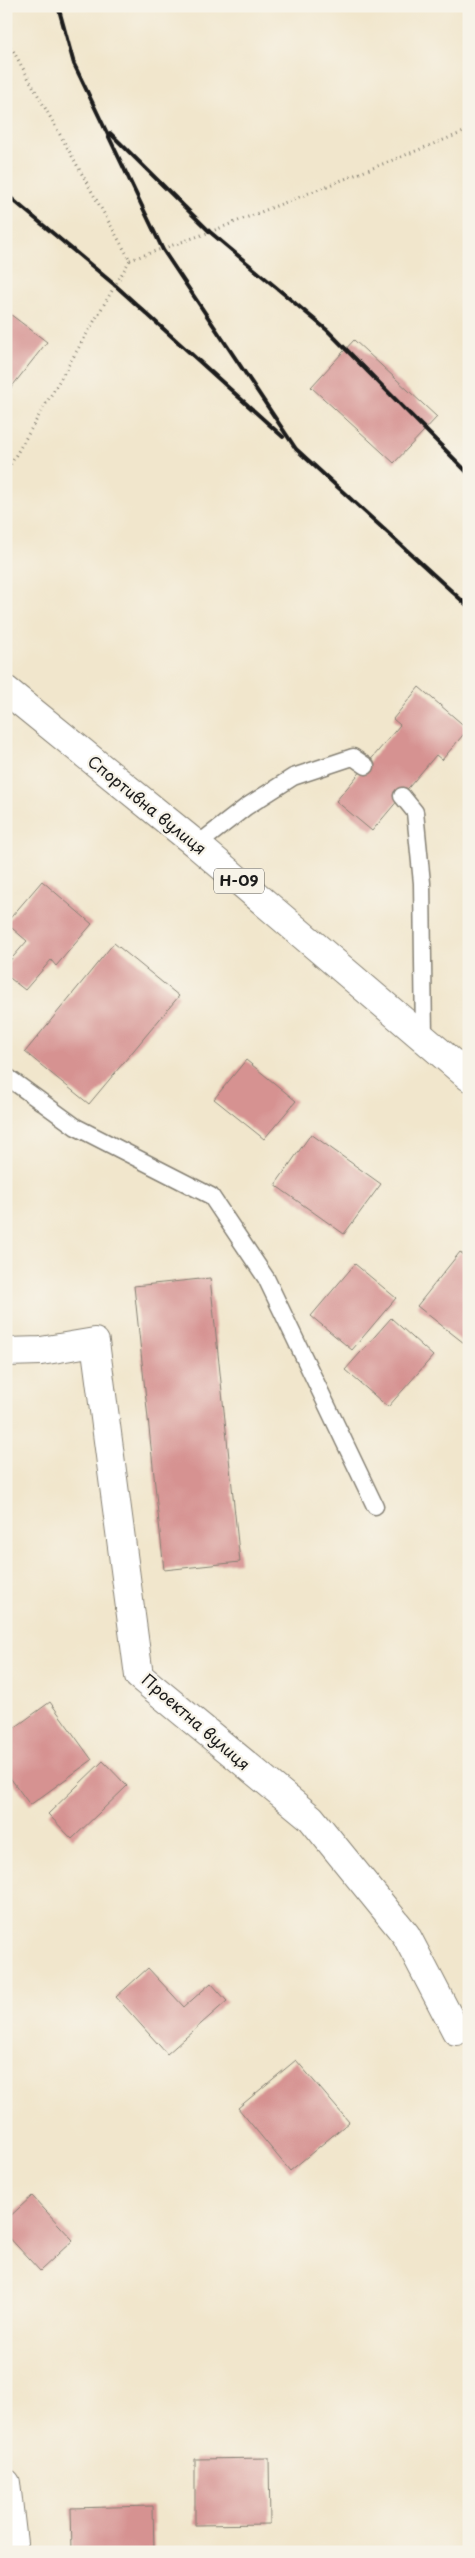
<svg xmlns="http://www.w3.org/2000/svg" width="475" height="2558" viewBox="0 0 475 2558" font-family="'Playpen Sans',sans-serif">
<rect width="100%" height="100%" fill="#f7f3e8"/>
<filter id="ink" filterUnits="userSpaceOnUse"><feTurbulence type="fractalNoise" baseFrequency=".02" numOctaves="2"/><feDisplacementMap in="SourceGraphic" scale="10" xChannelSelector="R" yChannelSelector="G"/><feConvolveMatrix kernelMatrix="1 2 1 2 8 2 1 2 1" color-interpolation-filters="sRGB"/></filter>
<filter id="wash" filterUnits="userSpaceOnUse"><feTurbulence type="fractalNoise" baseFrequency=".0096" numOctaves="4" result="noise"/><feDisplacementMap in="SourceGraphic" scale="20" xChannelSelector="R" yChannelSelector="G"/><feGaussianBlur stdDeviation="1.12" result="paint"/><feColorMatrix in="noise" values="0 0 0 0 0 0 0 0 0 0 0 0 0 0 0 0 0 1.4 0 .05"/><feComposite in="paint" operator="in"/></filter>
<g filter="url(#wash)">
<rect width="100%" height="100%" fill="#f1e6cc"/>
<g id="blocks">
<path fill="#d69291" d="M6,311L47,342L6,394Z
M354,340L437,417L394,463L311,387Z
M419,687L468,729L442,760L436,755L372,831L336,801L400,725L393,719Z
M42,881L92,924L56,966L51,960L25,990L6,975V965L27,941L6,923Z
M114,943L179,996L89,1104L25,1052Z
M246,1060L296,1101L264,1139L214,1099Z
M311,1134L381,1184L344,1234L275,1185Z
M460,1252L469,1259V1347L417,1306Z
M355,1264L396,1298L352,1350L311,1316Z
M210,1278L240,1562L164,1570L134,1286Z
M391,1318L433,1356L388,1407L345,1370Z
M50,1702L92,1760L30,1805L6,1772V1734Z
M103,1761L127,1786L72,1839L48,1814Z
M148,1968L184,2007L211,1983L227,2001L167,2054L116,1997Z
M296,2060L349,2122L290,2171L238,2108Z
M32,2196L73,2240L40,2271L6,2234V2220Z
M269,2458L270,2524L195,2525V2459Z
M153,2506L154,2552H72L71,2508Z"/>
</g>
</g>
<g filter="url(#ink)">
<use href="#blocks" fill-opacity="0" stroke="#868174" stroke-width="1"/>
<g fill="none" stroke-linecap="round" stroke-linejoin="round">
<g stroke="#868174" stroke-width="19">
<path id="service" d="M402,796L415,812L422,883L424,1038
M197,845L246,807L293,777L353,757L366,766
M6,1076L76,1127L211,1196L266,1278L375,1506"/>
</g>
<g stroke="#868174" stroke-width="30">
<path id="minor" d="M6,1352L41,1351L95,1342L139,1676L311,1818L406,1935L456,2031
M6,2483L14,2552"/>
</g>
<g stroke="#868174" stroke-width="30">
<path id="primary" d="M6,690L197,845L469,1077"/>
</g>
<path stroke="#868174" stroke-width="3" stroke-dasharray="1 4" stroke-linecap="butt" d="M6,38L130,260L6,472
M130,260L210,232L469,130"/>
<use href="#service" stroke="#fff" stroke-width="16"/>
<use href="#minor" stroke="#fff" stroke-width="28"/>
<use href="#primary" stroke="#fff" stroke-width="28"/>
<path stroke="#1c1c1c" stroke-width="4" d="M58,6L74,64L163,250L296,449L469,607
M110,133L210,232L327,330L469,474
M6,194L116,286L283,437"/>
</g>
</g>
<g text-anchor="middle" stroke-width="4.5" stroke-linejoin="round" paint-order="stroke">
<rect fill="#f7f3e8" stroke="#5e5c59" stroke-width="1" x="214" y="868.5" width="50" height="25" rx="4"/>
<g font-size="15" font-weight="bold" fill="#1c1c1c">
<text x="239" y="886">Н-09</text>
</g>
<g font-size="16" fill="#1c1c1c" stroke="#f7f3e8">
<text transform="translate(147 805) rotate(39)" y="6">Спортивна вулиця</text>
<text transform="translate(196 1722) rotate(41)" y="6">Проектна вулиця</text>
</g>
</g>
<rect width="475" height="2558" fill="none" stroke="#f7f3e8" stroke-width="25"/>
</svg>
